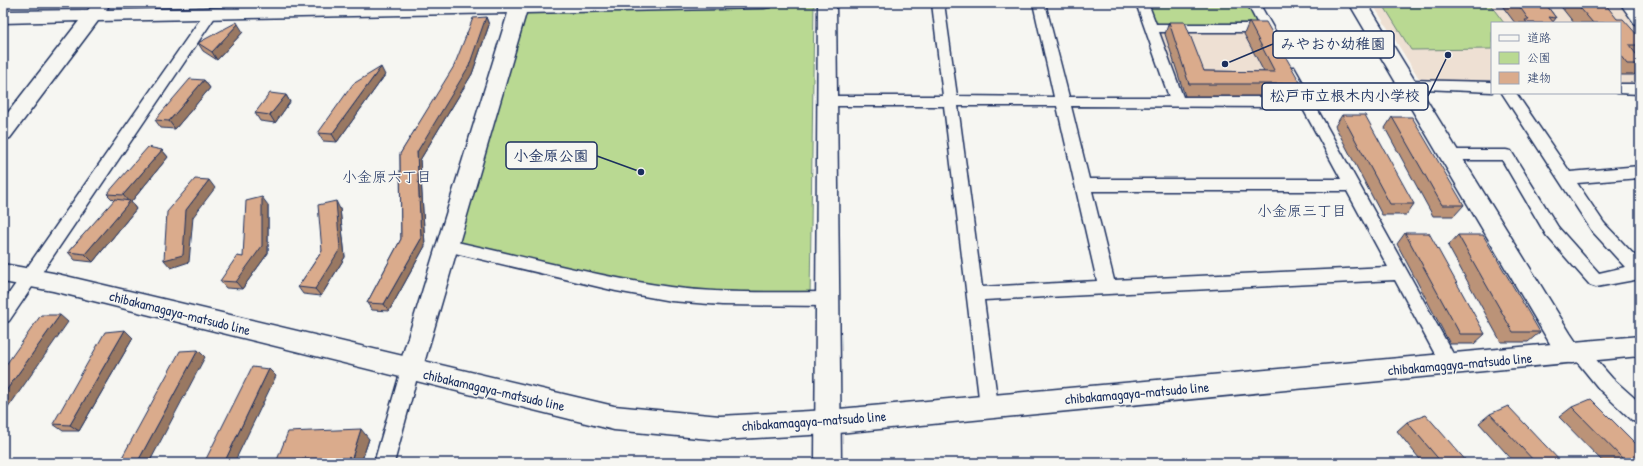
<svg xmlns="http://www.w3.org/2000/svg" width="1643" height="466" viewBox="0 0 1643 466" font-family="'Patrick Hand','Klee One',sans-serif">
<rect width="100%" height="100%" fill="#f6f6f2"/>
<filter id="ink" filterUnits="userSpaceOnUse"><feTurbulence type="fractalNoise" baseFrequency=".025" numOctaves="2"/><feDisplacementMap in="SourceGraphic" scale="8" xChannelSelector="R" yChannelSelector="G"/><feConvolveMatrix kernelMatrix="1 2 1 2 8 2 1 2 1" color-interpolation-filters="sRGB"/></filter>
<g filter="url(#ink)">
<path fill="#eee0d3" d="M1372,3H1621L1640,29V85L1620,84V23H1492V82L1420,80Z
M1162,29H1259L1298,96L1295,97H1186L1181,95L1159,32Z"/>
<path fill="#b9d992" stroke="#6a8478" d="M762,3H814L810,299L697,296L448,246L519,7Z
M1148,3H1248L1259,23L1160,24L1155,22Z
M1382,3H1489L1504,23H1492V49L1411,50Z"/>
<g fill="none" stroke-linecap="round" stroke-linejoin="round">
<g stroke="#1b2f5e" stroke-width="3">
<path id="street" d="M932,3H944L957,96L1054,97L1033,3H1045L1069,97H1169L1136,3H1148L1156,24H1258L1247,3H1259L1280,40L1278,43H1268L1262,32H1159L1183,97H1297L1282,70L1284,67H1294L1311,97L1422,99L1424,102L1422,105L1417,107H1316L1456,359L1459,365L1456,371L1450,373L1444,371L1395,280L984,300L998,406L996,412L989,414L982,412L980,406L944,106H826L821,104L819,101L821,98L826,96H943ZM958,106H1057L1097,281L982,287ZM1071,106L1302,107L1341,179H1089ZM1092,191H1347L1388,267L1114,280Z
M1620,3H1633L1640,12V25L1635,24Z
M211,10L216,11L217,14L9,321L3,323V302L206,11Z
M1407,80L1492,82V92L1402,88L1400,85L1402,82Z
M1620,84H1640V94L1617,93H1620Z
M1502,93H1516L1570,172L1640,166V178L1577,183L1604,223L1640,261V279L1596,287L1590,285L1546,235L1502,160H1449L1444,159L1442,155L1444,151L1449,150H1506L1511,151L1558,227L1599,273L1625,267L1592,231Z
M448,240C522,256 595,276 670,287C721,294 775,292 827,292L833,294L835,299L833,304L827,306L722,305L671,301L616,291L442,250L440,246L442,242Z
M1580,345L1586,348L1612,378L1640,403V423L1633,421L1600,390L1574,358L1571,353L1574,348Z
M410,362L416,364L419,370L394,463H374L401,370L404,364Z"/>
</g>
<g stroke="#1b2f5e" stroke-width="3">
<path id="secondary" d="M93,3H105L108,7L106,10L468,3H773L770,7L764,8L526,13L422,370L419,378L410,381L401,378L398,370L508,13L98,21L10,138L3,140V119L79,21L3,23V11L88,10Z
M818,3H836L841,463H815Z
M1349,3H1367L1570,333L1584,354L1581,361C1565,367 1562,359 1552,347Z"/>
</g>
<g stroke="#1b2f5e" stroke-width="3">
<path id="primary" d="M3,264L53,273L614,406L720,416L828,410L1640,336V356L828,434L720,440L614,430L53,291L3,282Z"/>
</g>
<use href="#street" fill="#f6f6f2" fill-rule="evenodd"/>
<use href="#secondary" fill="#f6f6f2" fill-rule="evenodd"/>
<use href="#primary" fill="#f6f6f2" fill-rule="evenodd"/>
</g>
<path fill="#bb9378" stroke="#1b2f5e" d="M1500,3H1545L1556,18L1553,22L1554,23H1515Z
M1558,3H1593L1595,5L1617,19L1640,38V52L1637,55L1640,59V68L1634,75H1620V23H1574Z
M486,17L489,25L472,74L420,160L425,246L389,311L372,310L367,303L401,239L400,154Z
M1169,22L1204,71L1264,72L1244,34L1249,22L1301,84L1294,96H1185L1165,34Z
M243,32L217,60L203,51L198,43Z
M385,75L337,142L323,141L318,133Z
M204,80L210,88L175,129L161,128L155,120Z
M286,95L290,102L275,123L260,121L255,113Z
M1342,115L1414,204L1406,215H1382L1335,126Z
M1392,117L1464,205L1454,216H1433L1385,128Z
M162,150L168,157L131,202L136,209L93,262L75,260L68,252L114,201L107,194Z
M268,205V253L242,289L226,288L220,281L243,257Z
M340,209L345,257L321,296L303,294L298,287L322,251Z
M1405,233L1485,334L1474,344H1450L1397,244Z
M1458,235L1540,332L1528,342H1501L1448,246Z
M125,330L133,338L79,431H63L53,424Z
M1572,407L1640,463H1604L1559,417Z
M1490,414L1562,463H1515L1479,423Z
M1407,422L1468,463H1423L1397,431Z
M369,439L361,463H280L277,460Z"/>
<path fill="#997862" stroke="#1b2f5e" d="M3,3H11L3,5Z
M486,17L489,25L472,74L420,160L425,246L389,311L384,304L421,239L417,152Z
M238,24L243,32L217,60L212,52Z
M381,67L385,75L337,142L332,134Z
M204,80L210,88L175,129L169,121Z
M286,95L290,102L275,123L270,115Z
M162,150L168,157L131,202L136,209L93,262L85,254L129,202L123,195Z
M209,180L215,188L193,217L189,262L171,268L164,260L186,210Z
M262,197L268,205V253L242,289L236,282Z
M336,201L340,209L345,257L321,296L315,289Z
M60,315L68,322L3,415V395Z
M125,330L133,338L79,431L70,425Z
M198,350L205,357L149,463H137Z
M269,369L276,376L234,463H224Z
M361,429L369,439L361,463H356L352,458Z"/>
<path fill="#daab8c" stroke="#1b2f5e" d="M1517,3H1545L1556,18L1549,17L1554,23H1527L1525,20H1529Z
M1576,3H1593L1595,5H1606L1617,19H1623L1640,38V45H1629L1640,59V64H1627L1620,55V23H1593Z
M486,17L469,66L417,152L421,239L384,304L367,303L401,239L400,154L454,66L473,18Z
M237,22L238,24L212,52L198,43Z
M1169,22H1185L1204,71L1275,72L1249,22H1266L1301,84H1189Z
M381,67L332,134L318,133L353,84Z
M190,79L204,80L169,121L155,120Z
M270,93L286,95L270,115L255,113Z
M1342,115H1365L1414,204H1390Z
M1392,117H1412L1464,205H1442Z
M148,147L162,150L123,195L107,194Z
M195,179L209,180L186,210L183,255L164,260L167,212Z
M262,197V246L236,282L220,281L237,256L243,257L246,201Z
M115,199L130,201L85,254L68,252Z
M336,201L340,249L315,289L298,287L322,251L318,205Z
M1405,233H1429L1485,334H1460Z
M1458,235H1483L1540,332H1513Z
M41,315H60L3,395V369Z
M125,330L70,425L53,424L105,332Z
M198,350L137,463H119L180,351Z
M252,367L269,369L224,463H204Z
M1591,399L1640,448V463H1627L1572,407Z
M1508,406L1562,463H1536L1490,414Z
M1426,415L1468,463H1442L1407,422Z
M361,429L352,458L277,460L288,432Z"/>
</g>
<g text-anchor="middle" stroke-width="3" stroke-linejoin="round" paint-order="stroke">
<g font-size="14" fill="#1b2f5e" stroke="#f6f6f2">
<text transform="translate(180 313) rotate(14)" y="5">chibakamagaya-matsudo line</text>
<text transform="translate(1460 364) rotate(-5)" y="5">chibakamagaya-matsudo line</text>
<text transform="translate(494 390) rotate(13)" y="5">chibakamagaya-matsudo line</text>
<text transform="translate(1137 393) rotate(-5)" y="5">chibakamagaya-matsudo line</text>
<text transform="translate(814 421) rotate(-4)" y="5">chibakamagaya-matsudo line</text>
</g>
<g font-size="15" fill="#1b2f5e" stroke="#f6f6f2">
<text x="387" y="182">小金原六丁目</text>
<text x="1302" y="216">小金原三丁目</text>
</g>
</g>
<path fill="none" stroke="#1b2f5e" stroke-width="1.5" d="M1225 64L1273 44M1448 55L1428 96M641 172L597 156"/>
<g fill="#1b2f5e" stroke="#f6f6f2" stroke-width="1.5">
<circle cx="1225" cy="64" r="4"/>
<circle cx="1448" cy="55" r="4"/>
<circle cx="641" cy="172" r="4"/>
</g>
<g fill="#f6f6f2" stroke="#1b2f5e" stroke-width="1.5">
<rect x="1273" y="31" width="121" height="27" rx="4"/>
<rect x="1262" y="83" width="166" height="27" rx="4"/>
<rect x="506" y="142" width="91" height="27" rx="4"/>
</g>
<g font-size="15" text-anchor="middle" font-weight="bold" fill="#1b2f5e">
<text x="1333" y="49">みやおか幼稚園</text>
<text x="1345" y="101">松戸市立根木内小学校</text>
<text x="551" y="161">小金原公園</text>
</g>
<rect width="1643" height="466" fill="none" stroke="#f6f6f2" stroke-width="16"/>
<rect x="8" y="8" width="1627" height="450" fill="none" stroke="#1b2f5e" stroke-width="1.5" filter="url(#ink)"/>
<rect x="1491" y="22" width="130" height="72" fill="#f6f6f2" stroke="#9ea6b7"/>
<rect x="1499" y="35" width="20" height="6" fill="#f6f6f2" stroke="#9ea6b7"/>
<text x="1527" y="42" font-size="12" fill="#1b2f5e">道路</text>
<rect x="1499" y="52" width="20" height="12" fill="#b9d992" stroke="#9ea6b7"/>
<text x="1527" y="62" font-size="12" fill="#1b2f5e">公園</text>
<rect x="1499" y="72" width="20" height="12" fill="#daab8c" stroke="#9ea6b7"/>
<text x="1527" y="82" font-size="12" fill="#1b2f5e">建物</text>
</svg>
